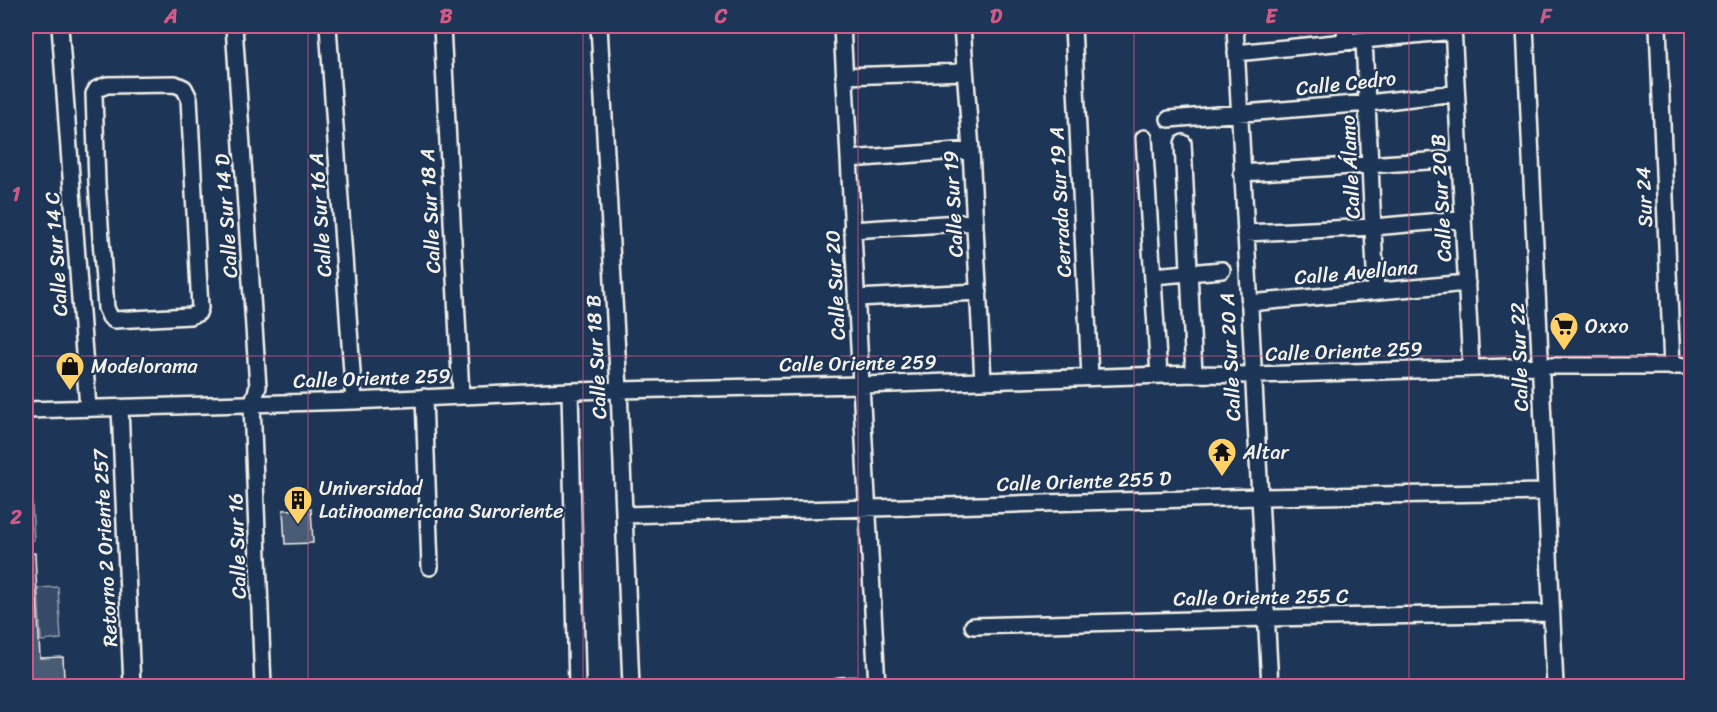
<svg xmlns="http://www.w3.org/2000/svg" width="1717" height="712" viewBox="0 0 1717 712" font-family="Sriracha,sans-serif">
<rect width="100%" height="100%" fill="#1d3557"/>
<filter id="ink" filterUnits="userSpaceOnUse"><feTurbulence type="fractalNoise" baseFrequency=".0167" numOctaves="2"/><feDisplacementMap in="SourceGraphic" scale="12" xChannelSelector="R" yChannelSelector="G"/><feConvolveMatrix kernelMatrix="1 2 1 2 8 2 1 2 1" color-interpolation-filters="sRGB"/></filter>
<g filter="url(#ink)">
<path fill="#354a67" stroke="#949ea8" stroke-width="1.5" d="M26,488H31L34,540L26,541Z
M58,587L61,639L41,641L38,588Z"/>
<path fill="#485b74" stroke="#f4f1e8" stroke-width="1.5" d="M311,509L313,543L285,544L283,510Z
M35,553L40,658L63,657L64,679L26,681V554Z"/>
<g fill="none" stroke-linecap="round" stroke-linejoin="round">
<g stroke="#f4f1e8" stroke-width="20">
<path id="minor" d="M60,26L88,408
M234,26L258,387L252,404L263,686
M328,26L354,401
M442,26L461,395
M599,26L619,390L631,686
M842,26L877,686
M962,26L971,150L983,381
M1073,26L1090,377
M1235,26L1270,686
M1345,26L1346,41
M1453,26L1471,368
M1525,26L1555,686
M1658,26L1672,367
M1364,40L1376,291
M1236,53L1453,31
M844,76L964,72
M175,84L184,88L189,98L200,308L198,313L190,316L114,320L110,317L106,308L97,183L94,94L97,89L107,85Z
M1169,119L1368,103L1456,93
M1144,138L1159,375
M1183,143L1194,374
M849,159L971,150
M1242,173L1459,159
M852,230L975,222
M1245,233L1374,227L1463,219
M1153,276L1222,270
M856,298L979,292
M1249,303L1467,283
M570,391L577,686
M424,397L430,567
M120,408L132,686
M26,410L354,401L570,391L862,385L1194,374L1252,375L1541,366H1692
M624,515L1259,497L1545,492
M973,626L1266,618L1551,613
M840,686L877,685"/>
</g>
<use href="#minor" stroke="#1d3557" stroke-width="15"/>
</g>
</g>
<path fill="none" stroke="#d15985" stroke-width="1.5" stroke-opacity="0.55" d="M308,26V686M583,26V686M858,26V686M1134,26V686M1409,26V686M26,356H1692"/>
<defs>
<g id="supermarket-pin" transform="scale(1.5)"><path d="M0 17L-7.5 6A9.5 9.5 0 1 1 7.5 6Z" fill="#ffd166" stroke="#1d3557"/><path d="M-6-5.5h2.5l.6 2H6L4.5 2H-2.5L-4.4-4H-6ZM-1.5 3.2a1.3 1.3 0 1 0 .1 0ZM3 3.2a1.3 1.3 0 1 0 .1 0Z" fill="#111"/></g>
<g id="shop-pin" transform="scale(1.5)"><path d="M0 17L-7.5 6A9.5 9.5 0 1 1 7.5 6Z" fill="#ffd166" stroke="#1d3557"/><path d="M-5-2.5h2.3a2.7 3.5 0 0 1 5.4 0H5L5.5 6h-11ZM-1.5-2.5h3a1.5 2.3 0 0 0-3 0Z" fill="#111"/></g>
<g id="temple-pin" transform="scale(1.5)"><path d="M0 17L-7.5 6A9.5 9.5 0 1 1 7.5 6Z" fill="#ffd166" stroke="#1d3557"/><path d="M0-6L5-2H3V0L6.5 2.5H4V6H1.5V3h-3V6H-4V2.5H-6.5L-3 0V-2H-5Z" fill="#111"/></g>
<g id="building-pin" transform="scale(1.5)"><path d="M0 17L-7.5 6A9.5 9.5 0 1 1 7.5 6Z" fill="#ffd166" stroke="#1d3557"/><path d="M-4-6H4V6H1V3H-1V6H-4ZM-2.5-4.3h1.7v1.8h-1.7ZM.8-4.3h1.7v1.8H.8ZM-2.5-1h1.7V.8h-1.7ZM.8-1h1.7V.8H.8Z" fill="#111"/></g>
</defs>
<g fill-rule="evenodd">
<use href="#supermarket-pin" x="1564" y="326"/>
<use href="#shop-pin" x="70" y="366"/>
<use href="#temple-pin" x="1222" y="452"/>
<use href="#building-pin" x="298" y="500"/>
</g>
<g text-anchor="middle" stroke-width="4.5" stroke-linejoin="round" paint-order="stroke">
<g font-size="20" fill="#f4f1e8" stroke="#1d3557">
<text transform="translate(1346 83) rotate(-6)" y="7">Calle Cedro</text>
<text transform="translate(1350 167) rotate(-93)" y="7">Calle Álamo</text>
<text transform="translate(1644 197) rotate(-92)" y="7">Sur 24</text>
<text transform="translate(1441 198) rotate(-93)" y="7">Calle Sur 20 B</text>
<text transform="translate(1060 202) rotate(-93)" y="7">Cerrada Sur 19 A</text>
<text transform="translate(953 204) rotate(-93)" y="7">Calle Sur 19</text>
<text transform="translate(430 211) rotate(-93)" y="7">Calle Sur 18 A</text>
<text transform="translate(320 215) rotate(-94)" y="7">Calle Sur 16 A</text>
<text transform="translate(226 216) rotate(-94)" y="7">Calle Sur 14 D</text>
<text transform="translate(56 254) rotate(-94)" y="7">Calle Sur 14 C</text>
<text transform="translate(1356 272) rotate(-5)" y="7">Calle Avellana</text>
<text transform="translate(835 285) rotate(-93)" y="7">Calle Sur 20</text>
<text transform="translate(1344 351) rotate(-2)" y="7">Calle Oriente 259</text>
<text transform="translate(596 357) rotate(-93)" y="7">Calle Sur 18 B</text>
<text transform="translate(1230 357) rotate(-93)" y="7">Calle Sur 20 A</text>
<text transform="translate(1519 357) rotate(-92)" y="7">Calle Sur 22</text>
<text transform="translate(858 363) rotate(-1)" y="7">Calle Oriente 259</text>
<text transform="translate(372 378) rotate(-2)" y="7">Calle Oriente 259</text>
<text transform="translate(1084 481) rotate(-2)" y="7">Calle Oriente 255 D</text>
<text transform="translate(237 546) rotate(-92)" y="7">Calle Sur 16</text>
<text transform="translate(105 548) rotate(-93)" y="7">Retorno 2 Oriente 257</text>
<text transform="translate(1261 597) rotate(-1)" y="7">Calle Oriente 255 C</text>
</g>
<g font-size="20" fill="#f4f1e8" stroke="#1d3557" text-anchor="start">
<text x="1585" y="333">Oxxo</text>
<text x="91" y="373">Modelorama</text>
<text x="1243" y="459">Altar</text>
<text x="319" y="495">Universidad<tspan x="319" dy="23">Latinoamericana Suroriente</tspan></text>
</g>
</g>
<rect width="1717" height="712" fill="none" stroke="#1d3557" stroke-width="66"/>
<rect x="33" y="33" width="1651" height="646" fill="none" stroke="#d15985" stroke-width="2"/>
<g font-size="20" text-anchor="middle" font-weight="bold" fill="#d15985">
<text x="171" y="23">A</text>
<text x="446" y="23">B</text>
<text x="721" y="23">C</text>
<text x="996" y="23">D</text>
<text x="1271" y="23">E</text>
<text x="1546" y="23">F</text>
<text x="16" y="201">1</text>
<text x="16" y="524">2</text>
</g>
</svg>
